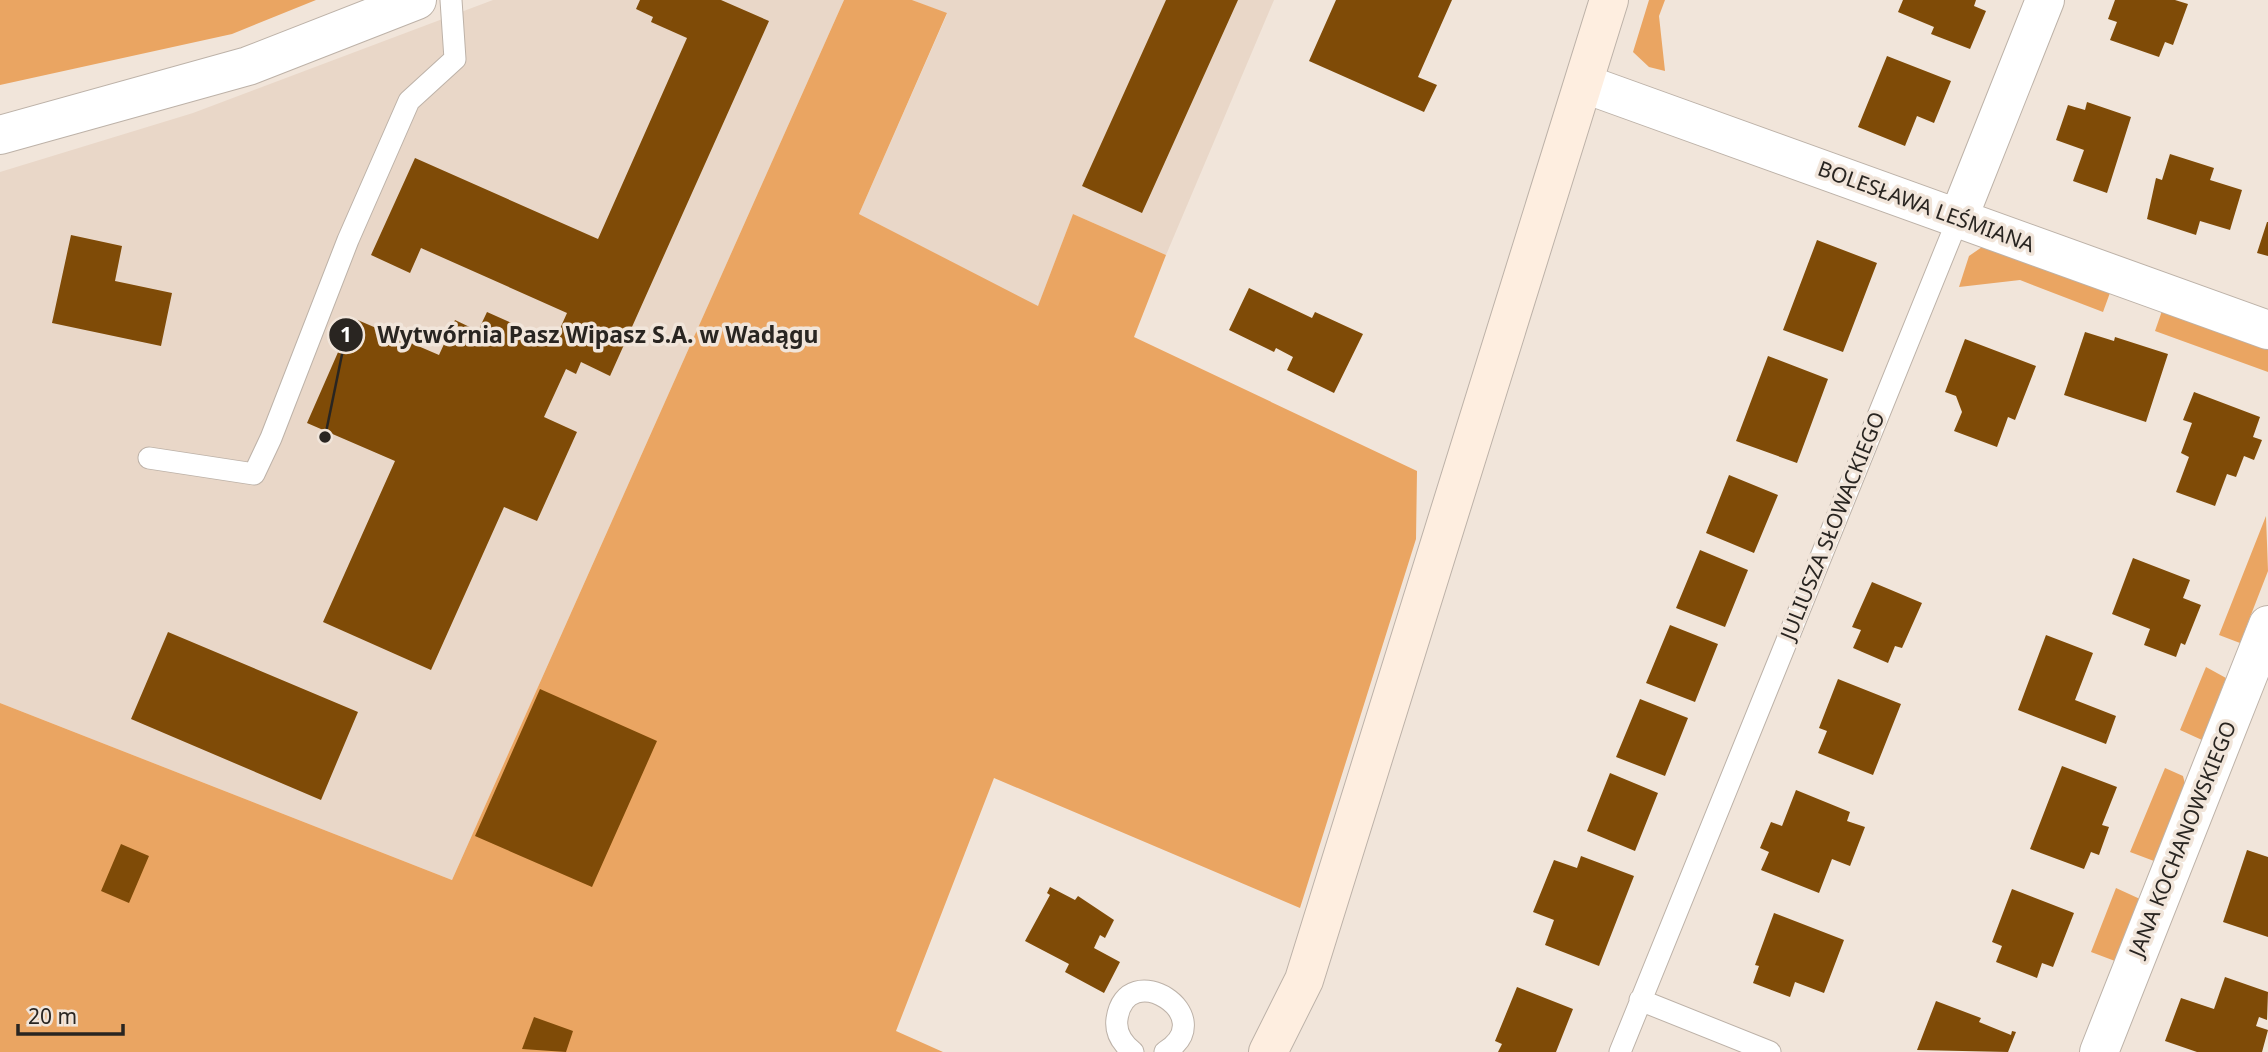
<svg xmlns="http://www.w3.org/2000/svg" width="2268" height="1052" viewBox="0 0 2268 1052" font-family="'Noto Sans',sans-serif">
<rect width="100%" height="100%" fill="#f1e5da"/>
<path fill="#e9d7c8" d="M493,0H844L452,880L0,703V172L193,113Z
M912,0H1274L1166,255L1073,214L1038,307L859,214L947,14Z"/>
<path fill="#eaa562" d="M0,0H316L232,34L0,85Z
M844,0H912L947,13L859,214L1038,306L1073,214L1166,255L1134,337L1417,471L1416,539L1300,908L994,778L896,1031L943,1052H0V703L452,880Z
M1649,0H1665L1659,16L1665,71L1649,67L1633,52Z
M1982,247L2111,290L2103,312L2020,280L1959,287L1969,256Z
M2163,308L2268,345V372L2155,331Z
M2266,516L2268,571L2240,643L2219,635Z
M2206,667L2226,678L2202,740L2180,730Z
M2165,768L2183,776L2185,784L2154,861L2130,852Z
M2116,888L2140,899L2115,961L2091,952Z"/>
<path fill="#7f4b07" d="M640,0H721L769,21L610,376L581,362L576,374L566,369L544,417L577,432L537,521L504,507L431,670L323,622L395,461L307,423L353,318L439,355L455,320L478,331L487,312L554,342L567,313L421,248L410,273L371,255L415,158L598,239L687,38L651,22L653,17L636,9Z
M1166,0H1238L1142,213L1082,186Z
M1336,0H1452L1418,77L1437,85L1424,112L1309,61Z
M1903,0H1976L1974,6L1986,11L1970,49L1931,34L1934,27L1898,12Z
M2115,0H2175L2188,4L2173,45L2165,42L2159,57L2110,40L2117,22L2108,19Z
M1887,56L1951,81L1934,123L1917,116L1905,146L1858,127Z
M2087,102L2131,117L2107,193L2073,181L2084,150L2056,140L2068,105L2085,110Z
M2170,154L2214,168L2210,180L2242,190L2230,230L2200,221L2196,235L2147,219L2156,178L2162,180Z
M2267,222H2268V256L2257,253Z
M71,235L122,246L115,281L172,293L161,346L52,323Z
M1817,240L1877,263L1843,352L1783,330Z
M1249,288L1312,318L1315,312L1363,334L1334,393L1287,370L1293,357L1276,348L1274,352L1229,330Z
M2085,332L2114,341L2115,337L2168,354L2146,422L2064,395Z
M1965,339L2036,366L2015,420L2008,417L1997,447L1954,431L1962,412L1956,396L1945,392Z
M1768,356L1828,379L1797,463L1736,441Z
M2194,392L2260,417L2253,437L2262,440L2254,460L2244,456L2236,477L2227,474L2215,506L2176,492L2189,457L2181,453L2192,423L2183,420Z
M1729,475L1778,495L1754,553L1706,533Z
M1700,550L1748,570L1725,627L1676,608Z
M2133,558L2190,580L2183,598L2201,605L2185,645L2181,643L2176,657L2144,645L2150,629L2112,614Z
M1872,582L1922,603L1902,648L1895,646L1888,663L1853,648L1861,630L1852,627Z
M1670,625L1718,644L1695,702L1646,683Z
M168,632L358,712L321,800L131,719Z
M2046,635L2093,653L2075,700L2116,716L2106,744L2018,710Z
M1838,679L1901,704L1873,775L1818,753L1827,731L1819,728Z
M540,689L657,741L592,887L475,836Z
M1640,699L1688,718L1665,776L1616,757Z
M2062,766L2117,787L2102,825L2109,827L2099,855L2091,852L2084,869L2030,849Z
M1610,773L1658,793L1635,851L1587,831Z
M1796,790L1850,812L1847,821L1865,827L1850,866L1832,859L1819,893L1761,870L1769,852L1760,848L1771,822L1782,826Z
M121,844L149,856L129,903L101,891Z
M2247,850L2268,857V937L2223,922Z
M1581,856L1634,876L1599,966L1545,945L1554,920L1533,912L1554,860L1577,868Z
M1050,887L1075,900L1078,896L1114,920L1105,938L1100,935L1094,948L1120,962L1104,993L1065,972L1069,964L1025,941L1050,895L1047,893Z
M2012,889L2074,913L2053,967L2042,963L2037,978L1996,962L2002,946L1992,942Z
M1774,913L1844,940L1824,993L1795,982L1790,997L1753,983L1759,966L1755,965Z
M2225,977L2268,992L2267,1020L2259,1017L2256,1026L2268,1030L2262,1052H2197L2165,1041L2181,998L2214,1009Z
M1517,987L1573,1009L1556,1052H1498L1502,1044L1495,1041Z
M1936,1001L1981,1018L1979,1022L2011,1035L2012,1031L2016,1032L2008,1052L1917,1050Z
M534,1017L573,1031L566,1052L522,1049Z"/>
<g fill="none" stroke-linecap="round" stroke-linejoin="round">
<g stroke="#bdb2a8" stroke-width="23">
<path id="lane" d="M149,458L254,474L271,438L348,240L409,101L455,59L451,0
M1640,1000L1770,1052
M1133,1052C1123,1044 1115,1033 1117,1019C1126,955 1223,1016 1165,1052
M1620,1052L1958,219"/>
</g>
<g stroke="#bdb2a8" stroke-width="40">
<path id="street" d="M1585,84L2268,330
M0,135L248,66L417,0
M1958,219L2045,0
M2099,1052L2268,625"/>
</g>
<g stroke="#bdb2a8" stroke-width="40">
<path id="secondary" d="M1268,1052L1304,980L1609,0"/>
</g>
<use href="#lane" stroke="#fff" stroke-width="21"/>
<use href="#street" stroke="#fff" stroke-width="38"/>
<use href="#secondary" stroke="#feeee0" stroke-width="38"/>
</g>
<g text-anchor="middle" stroke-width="7" stroke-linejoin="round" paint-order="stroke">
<g font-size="21" fill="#292521" stroke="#f1e5da">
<text transform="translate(1926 207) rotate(20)" y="7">BOLESŁAWA LEŚMIANA</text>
<text transform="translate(1833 526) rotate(-68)" y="7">JULIUSZA SŁOWACKIEGO</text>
<text transform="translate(2183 839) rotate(-68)" y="7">JANA KOCHANOWSKIEGO</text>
</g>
</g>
<path fill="none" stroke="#292521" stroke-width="2.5" d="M325 437L346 335"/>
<g fill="#292521" stroke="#f1e5da" stroke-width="2.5">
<circle cx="325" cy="437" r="7"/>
<circle cx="346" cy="335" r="18"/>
</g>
<g font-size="21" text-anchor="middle" font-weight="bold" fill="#fff">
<text x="346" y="342">1</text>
</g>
<g font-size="23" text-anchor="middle" font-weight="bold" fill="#292521" stroke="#f1e5da" stroke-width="7" stroke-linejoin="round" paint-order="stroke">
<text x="598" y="343">Wytwórnia Pasz Wipasz S.A. w Wadągu</text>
</g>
<path d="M18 1024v10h105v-10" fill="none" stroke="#292521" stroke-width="3.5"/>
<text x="28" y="1024" font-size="21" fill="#292521" stroke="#f1e5da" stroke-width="5" paint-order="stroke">20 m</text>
</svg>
